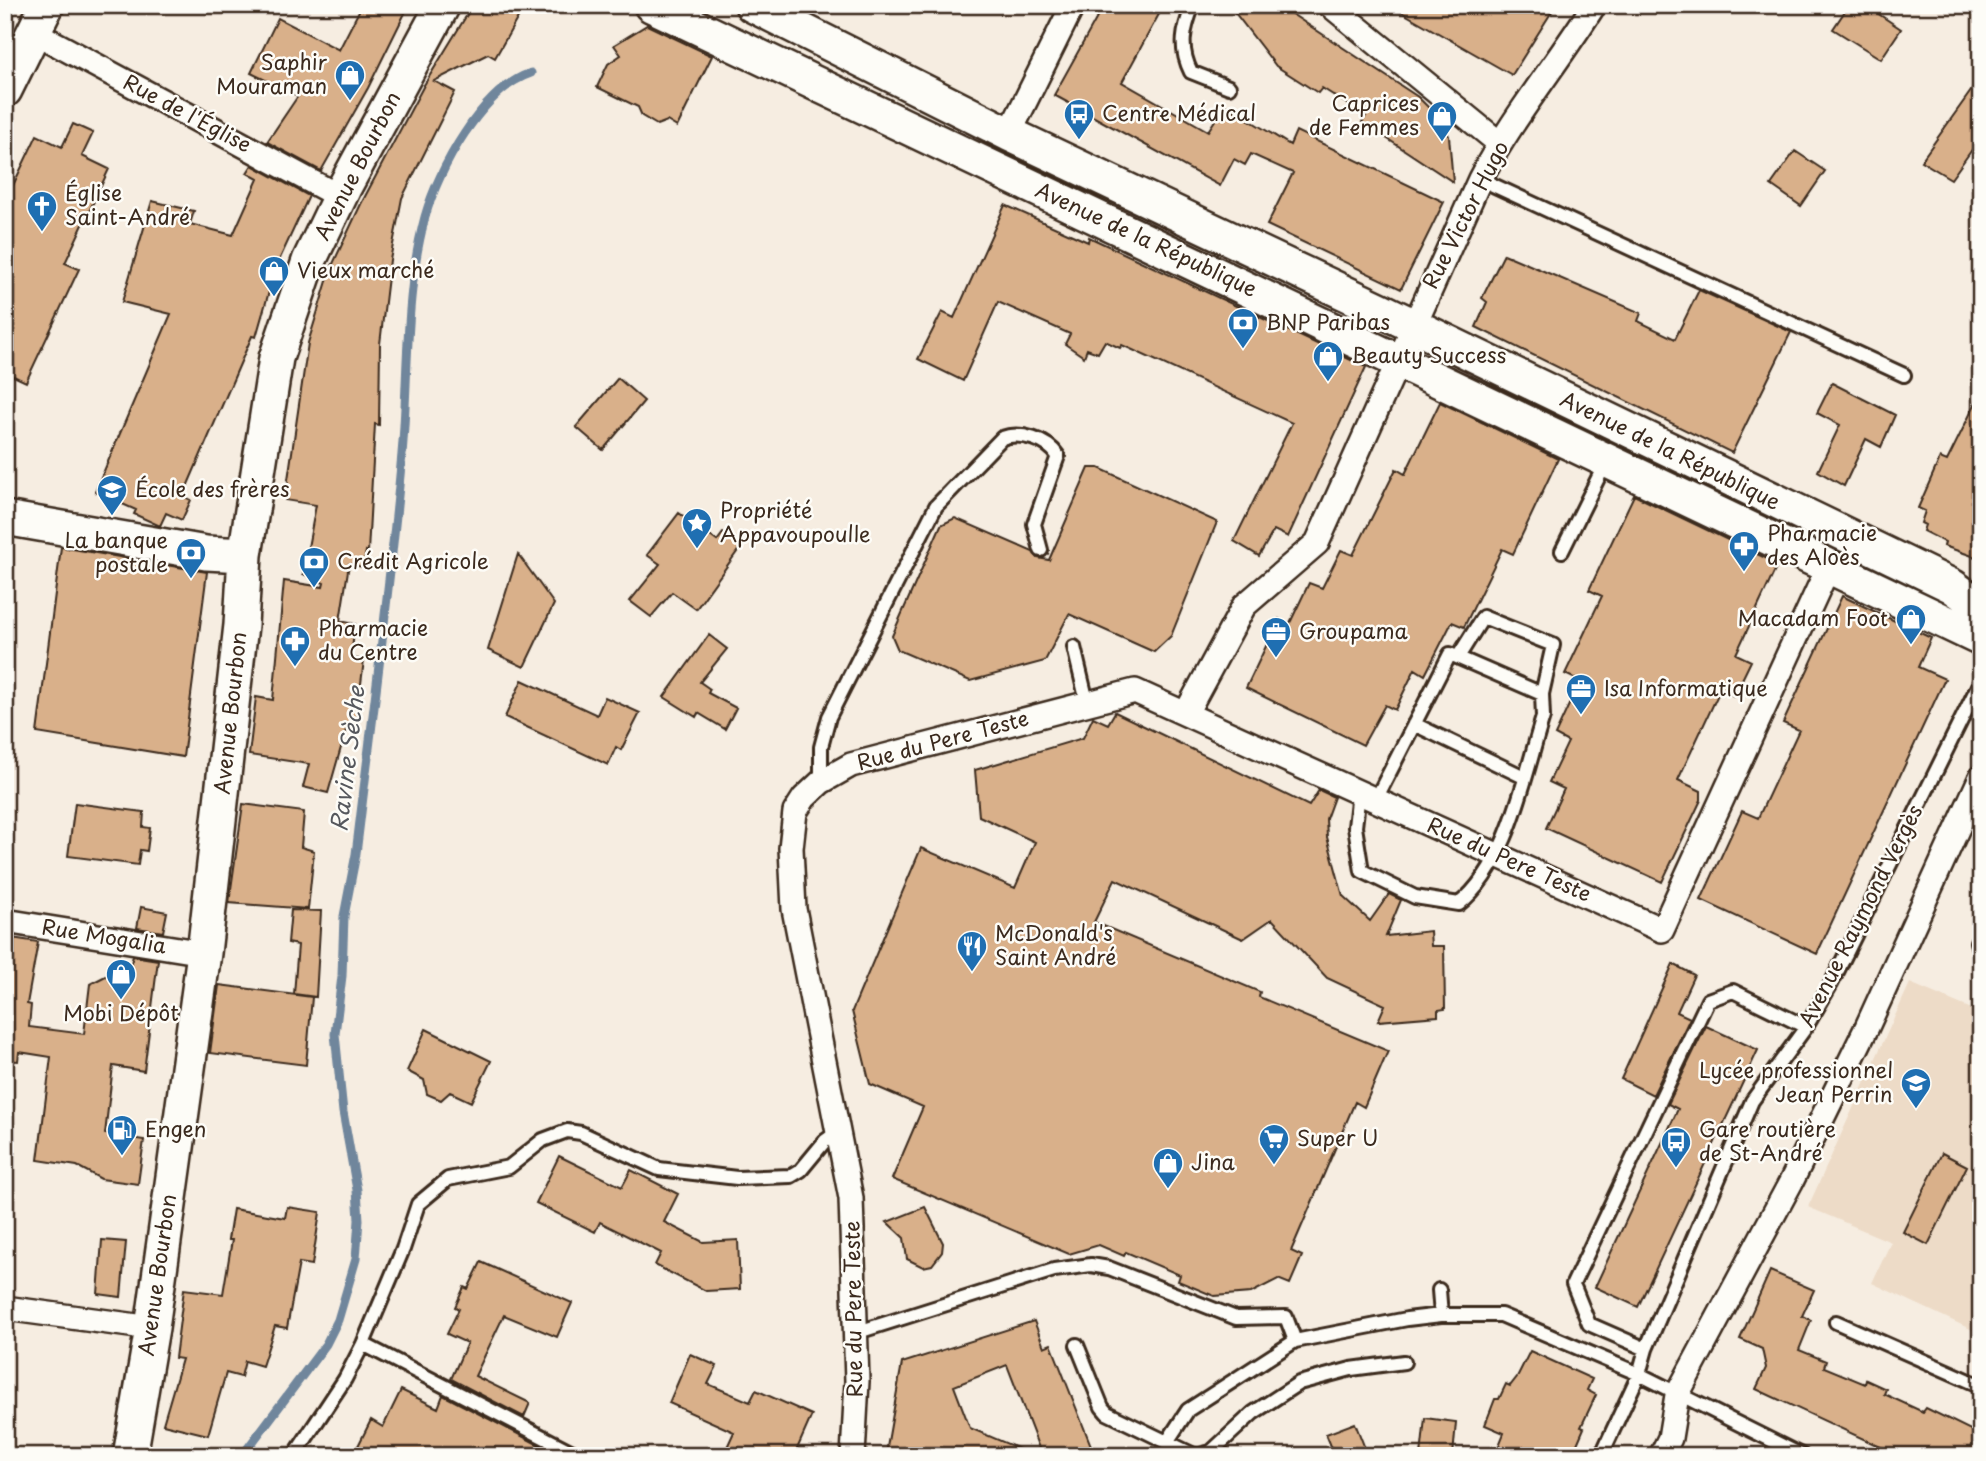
<svg xmlns="http://www.w3.org/2000/svg" width="1986" height="1461" viewBox="0 0 1986 1461" font-family="'Playpen Sans',sans-serif">
<rect width="100%" height="100%" fill="#f6ede1"/>
<filter id="ink" filterUnits="userSpaceOnUse"><feTurbulence type="fractalNoise" baseFrequency=".0143" numOctaves="2"/><feDisplacementMap in="SourceGraphic" scale="14" xChannelSelector="R" yChannelSelector="G"/><feConvolveMatrix kernelMatrix="1 2 1 2 8 2 1 2 1" color-interpolation-filters="sRGB"/></filter>
<g filter="url(#ink)">
<path fill="#eddbc7" d="M1910,983L1981,1013V1334L1872,1283L1891,1242L1808,1207Z"/>
<g fill="none" stroke-linecap="round" stroke-linejoin="round">
<path stroke="#70869c" stroke-width="9" d="M242,1456L326,1344L338,1320L356,1259L359,1220L357,1190L343,1112L335,1034L342,976L344,916L356,854C372,721 390,588 402,454C409,375 404,295 425,217C438,170 482,89 531,73"/>
</g>
<path fill="#d9b08a" stroke="#3b2a1e" stroke-width="2" d="M362,5H409L368,88L321,171L267,142L298,96L251,73L278,18L339,50Z
M473,5H525L495,58L488,54L434,81L455,92L402,198L390,260L380,344L379,425L375,424L368,552L366,551L363,567L349,564L340,621L355,624L351,658L364,660L355,731L346,730L328,793L303,787L309,764L249,755L256,697L273,700L284,581L323,587L324,583L303,574L316,505L285,500L308,343L331,268L361,204L424,85Z
M1104,5H1164L1122,82L1208,131L1225,105L1290,145L1296,131L1444,202L1401,289L1267,225L1293,173L1251,154L1245,165L1234,159L1220,186L1054,95Z
M1229,5H1278L1418,97L1439,118L1449,136L1453,182L1362,122L1366,116L1322,88L1318,93L1276,66Z
M1389,5H1556L1512,75Z
M1849,5H1865L1901,29L1881,59L1833,29Z
M647,25L712,56L677,127L667,121L657,125L642,116L638,107L597,87L608,64L621,55L614,45Z
M1981,77V137L1951,179L1921,161Z
M73,124L93,133L82,156L109,169L65,263L79,269L26,382L5,372V202L37,135L62,147Z
M1795,151L1825,171L1801,206L1771,185Z
M252,165L309,196L276,267L256,337L252,336L183,496L191,500L182,520L166,513L160,526L134,514L136,510L95,492L171,314L122,302L152,201L194,211L190,224L233,235L258,179L247,173Z
M1005,205L1088,242L1089,237L1366,367L1288,537L1274,530L1259,556L1234,541L1292,423L1122,345L1120,348L1105,341L1098,353L1087,349L1084,357L1065,344L1070,334L998,302L963,381L918,359L942,312L954,318Z
M1504,254L1641,313L1638,321L1675,339L1699,290L1791,332L1732,453L1476,327L1487,302L1482,298Z
M618,378L644,401L603,450L576,427Z
M1832,383L1895,415L1881,447L1866,439L1844,486L1818,471L1840,425L1817,413Z
M1981,392V559L1944,546L1945,542L1923,531L1925,525L1921,523L1925,511L1918,508L1940,458L1947,461Z
M1440,402L1558,459L1513,554L1502,549L1464,627L1452,622L1425,675L1415,669L1395,710L1385,705L1363,745L1246,688L1279,619L1289,625L1309,583L1322,588L1341,550L1353,555L1396,469L1405,474Z
M1089,468H1099L1217,522L1171,636L1154,652L1069,614L1045,661L970,681L898,650L892,636L941,525L955,518L1033,552L1038,558L1049,560Z
M1634,495L1778,564L1736,654L1751,661L1734,696L1720,690L1678,780L1701,791V800L1662,882L1546,828L1564,789L1549,782L1568,742L1555,735L1580,681L1565,674L1602,596L1589,590Z
M679,513L717,541L723,533L742,545L696,609L672,592L651,617L630,601L660,564L647,555Z
M61,547L207,572L183,757L37,733Z
M518,554L554,604L524,667L488,650Z
M1842,596L1931,638L1918,667L1945,679L1817,954L1701,900L1742,811L1758,818L1799,730L1783,723Z
M709,635L727,649L700,682L710,689L708,693L736,708L725,729L698,713L696,717L664,697Z
M522,680L597,715L605,697L640,713L621,750L616,747L608,765L505,717Z
M1115,712L1309,806L1319,790L1334,797L1326,819L1327,837L1343,896L1370,921L1389,894L1401,900L1386,936L1430,931L1431,946H1444L1445,1009L1438,1010V1016L1378,1021L1385,1005L1327,978L1272,919L1243,939L1115,879L1094,922L1260,992L1259,997L1388,1051L1364,1107L1355,1102L1291,1251L1302,1256L1290,1284L1278,1279L1251,1293L1214,1296L1178,1281L1180,1275L1126,1252L1124,1256L1099,1245L1069,1254L892,1179L923,1107L870,1084L852,1011L921,848L1015,888L1035,842L979,816L975,770L1083,738L1093,717L1108,724Z
M75,803L144,812L143,827L150,828L147,851L140,850L138,865L68,856Z
M243,804L304,812L301,847L314,851L308,909L229,903Z
M141,907L167,912L163,932L137,928Z
M291,910L321,911L316,997L294,994L298,945L288,943Z
M5,937L38,942L27,1004L31,1005L29,1027L84,1034L90,984L131,963L133,956L158,960L144,1071L113,1066L105,1134L144,1140L138,1184L101,1179L77,1166L38,1160L51,1057L19,1052L18,1061L5,1060Z
M1673,964L1694,975L1677,1012L1690,1018L1653,1095L1621,1079Z
M219,985L312,997L306,1065L210,1053Z
M1706,1026L1758,1050L1638,1307L1595,1287L1678,1109L1668,1104Z
M426,1029L491,1061L471,1102L450,1092L441,1100L427,1094L424,1080L407,1071Z
M1942,1153L1967,1166L1928,1245L1903,1232Z
M559,1156L622,1187L631,1170L678,1194L664,1222L703,1242L738,1240L740,1289L706,1291L655,1265L661,1253L600,1222L595,1232L536,1203Z
M287,1207L320,1212L312,1265L299,1263L287,1328L275,1326L262,1366L245,1361L241,1377L226,1373L208,1435L163,1424L182,1359L175,1358L184,1289L223,1294L232,1240H228L233,1209L285,1218Z
M925,1207L943,1243L942,1252L932,1265L923,1267L907,1259L904,1238L887,1222Z
M102,1240L126,1242L121,1297L98,1294Z
M481,1262L572,1303L557,1337L504,1315L475,1376L530,1403L524,1417L451,1379L467,1343L447,1334L459,1309L455,1307L464,1287L468,1289Z
M1770,1271L1814,1290L1802,1316L1811,1320L1799,1350L1826,1361L1824,1367L1865,1384L1866,1380L1886,1389L1884,1394L1923,1412L1926,1408L1981,1435V1456H1900L1756,1389L1766,1368L1762,1349L1740,1339Z
M1034,1321L1044,1347L1051,1344L1095,1456H1042L1007,1365L954,1386L970,1428L1036,1456H902L886,1453L902,1363Z
M1530,1351L1592,1379L1587,1390L1596,1395L1581,1427L1584,1428L1572,1456H1517L1498,1448L1504,1433L1485,1425L1495,1399H1499L1506,1384L1510,1386L1517,1377Z
M690,1354L717,1366L708,1384L750,1402L756,1390L812,1415L794,1456H723L734,1432L669,1403Z
M401,1390L438,1408L443,1395L560,1456H353L371,1420L383,1427Z
M1425,1418L1456,1422L1453,1456H1421Z
M1355,1423L1368,1456H1335L1326,1434Z"/>
<g fill="none" stroke-linecap="round" stroke-linejoin="round">
<g stroke="#3b2a1e" stroke-width="18">
<path id="lane" d="M1193,5C1183,30 1179,48 1191,72L1229,87
M1480,179L1904,375
M1562,551L1606,462
M1074,647L1087,702
M1458,657L1483,617L1553,645L1542,694
M1414,724L1524,777
M821,782V747L829,717L936,506L1002,438C1020,431 1048,440 1058,456L1034,524L1041,550
M1359,792L1355,827L1362,871L1415,897L1459,904C1509,864 1524,777 1543,717L1542,694L1450,654L1376,799
M1981,934L1977,942L1981,956
M1439,1290L1441,1315
M1836,1322L1981,1386
M855,1333L1054,1270L1091,1265L1109,1268L1236,1318L1286,1317L1295,1341
M363,1344L580,1456
M1077,1345L1102,1407L1107,1413L1196,1456
M1646,1349L1589,1324L1573,1284L1708,1000L1733,991L1806,1027
M1167,1442L1188,1410L1295,1341L1407,1319L1441,1315H1501L1639,1374L1803,1456
M294,1456L345,1379L363,1344L403,1249L418,1204L448,1179L509,1167L543,1140L567,1131L581,1133L659,1169L737,1178L791,1176L801,1170L825,1141L839,1131
M1197,1456L1211,1452L1253,1413L1299,1383L1351,1369L1404,1362
M1601,1456L1639,1374L1646,1349L1752,1101L1806,1027L1831,984L1981,680"/>
</g>
<g stroke="#3b2a1e" stroke-width="28">
<path id="street" d="M1330,5L1499,143
M34,32L340,197
M1009,134L1073,5
M1186,713L1244,606L1317,543L1480,179C1512,118 1557,64 1594,5
M5,921L204,953
M5,1308L152,1328
M853,1456L857,1381L851,1198L794,909L791,848L795,812L804,798L821,782L851,765L1135,691L1662,930L1822,581L1833,567
M1661,1456L1670,1438L1677,1395L1791,1182L1867,1027L1981,777"/>
</g>
<g stroke="#3b2a1e" stroke-width="38">
<path id="secondary" d="M651,5L1981,639
M752,5L1009,134L1379,309L1952,586L1981,607
M5,90L47,5
M5,518L206,553L245,555
M130,1456L152,1328L204,953L241,625L245,555L276,358L309,261L344,188L443,5"/>
</g>
<use href="#lane" stroke="#fdfcf7" stroke-width="12"/>
<use href="#street" stroke="#fdfcf7" stroke-width="23"/>
<use href="#secondary" stroke="#fdfcf7" stroke-width="33"/>
</g>
</g>
<defs>
<g id="shop-pin" transform="scale(1.575)"><path d="M0 17L-7.5 6A9.5 9.5 0 1 1 7.5 6Z" fill="#1f6fb2" stroke="#fdfcf7"/><path d="M-5-2.5h2.3a2.7 3.5 0 0 1 5.4 0H5L5.5 6h-11ZM-1.5-2.5h3a1.5 2.3 0 0 0-3 0Z" fill="#fff"/></g>
<g id="bus-pin" transform="scale(1.575)"><path d="M0 17L-7.5 6A9.5 9.5 0 1 1 7.5 6Z" fill="#1f6fb2" stroke="#fdfcf7"/><path d="M-5-6H5V4H4V6H2V4H-2V6H-4V4H-5ZM-3.5-4V0h7V-4ZM-3.5 1.2v1.5H-2V1.2ZM2 1.2v1.5H3.5V1.2Z" fill="#fff"/></g>
<g id="church-pin" transform="scale(1.575)"><path d="M0 17L-7.5 6A9.5 9.5 0 1 1 7.5 6Z" fill="#1f6fb2" stroke="#fdfcf7"/><path d="M-1.2-6h2.4v3.5h3.3v2.4h-3.3V6h-2.4V-.1h-3.3v-2.4h3.3Z" fill="#fff"/></g>
<g id="bank-pin" transform="scale(1.575)"><path d="M0 17L-7.5 6A9.5 9.5 0 1 1 7.5 6Z" fill="#1f6fb2" stroke="#fdfcf7"/><path d="M-6-4H6V4H-6ZM0-2.3a2.3 2.3 0 1 0 0 4.6a2.3 2.3 0 1 0 0-4.6Z" fill="#fff"/></g>
<g id="university-pin" transform="scale(1.575)"><path d="M0 17L-7.5 6A9.5 9.5 0 1 1 7.5 6Z" fill="#1f6fb2" stroke="#fdfcf7"/><path d="M0-5L7-2L0 1L-7-2ZM-4 1L0 2.5L4 1V4Q0 6-4 4Z" fill="#fff"/></g>
<g id="sight-pin" transform="scale(1.575)"><path d="M0 17L-7.5 6A9.5 9.5 0 1 1 7.5 6Z" fill="#1f6fb2" stroke="#fdfcf7"/><path d="M0-6L1.8-2.2L6-1.7L2.9 1.2L3.7 5.4L0 3.3L-3.7 5.4L-2.9 1.2L-6-1.7L-1.8-2.2Z" fill="#fff"/></g>
<g id="pharmacy-pin" transform="scale(1.575)"><path d="M0 17L-7.5 6A9.5 9.5 0 1 1 7.5 6Z" fill="#1f6fb2" stroke="#fdfcf7"/><path d="M-2-6h4v4h4v4h-4v4h-4v-4h-4v-4h4Z" fill="#fff"/></g>
<g id="office-pin" transform="scale(1.575)"><path d="M0 17L-7.5 6A9.5 9.5 0 1 1 7.5 6Z" fill="#1f6fb2" stroke="#fdfcf7"/><path d="M-6-3h4V-5.5h4V-3h4V5H-6ZM-1-4.5V-3h2v-1.5ZM-6 0V1H6V0Z" fill="#fff"/></g>
<g id="restaurant-pin" transform="scale(1.575)"><path d="M0 17L-7.5 6A9.5 9.5 0 1 1 7.5 6Z" fill="#1f6fb2" stroke="#fdfcf7"/><path d="M-5-6h1v4h1v-4h1v4h1v-4h1v5L-1.5 .5V6h-2V.5L-5-1ZM5-6V6H3V1.5H1.5Q1.5-4 5-6Z" fill="#fff"/></g>
<g id="school-pin" transform="scale(1.575)"><path d="M0 17L-7.5 6A9.5 9.5 0 1 1 7.5 6Z" fill="#1f6fb2" stroke="#fdfcf7"/><path d="M0-5L7-2L0 1L-7-2ZM-4 1L0 2.5L4 1V4Q0 6-4 4Z" fill="#fff"/></g>
<g id="fuel-pin" transform="scale(1.575)"><path d="M0 17L-7.5 6A9.5 9.5 0 1 1 7.5 6Z" fill="#1f6fb2" stroke="#fdfcf7"/><path d="M-5.5-6h7V0h2V4h1.3V-2.5L3-4.5l.8-.8L6-3V5H2.5V1h-1V6h-7ZM-4.2-4.7v3.2H.2V-4.7Z" fill="#fff"/></g>
<g id="supermarket-pin" transform="scale(1.575)"><path d="M0 17L-7.5 6A9.5 9.5 0 1 1 7.5 6Z" fill="#1f6fb2" stroke="#fdfcf7"/><path d="M-6-5.5h2.5l.6 2H6L4.5 2H-2.5L-4.4-4H-6ZM-1.5 3.2a1.3 1.3 0 1 0 .1 0ZM3 3.2a1.3 1.3 0 1 0 .1 0Z" fill="#fff"/></g>
</defs>
<g fill-rule="evenodd">
<use href="#shop-pin" x="350" y="75"/>
<use href="#bus-pin" x="1079" y="114"/>
<use href="#shop-pin" x="1442" y="116"/>
<use href="#church-pin" x="42" y="206"/>
<use href="#shop-pin" x="274" y="271"/>
<use href="#bank-pin" x="1243" y="323"/>
<use href="#shop-pin" x="1328" y="356"/>
<use href="#university-pin" x="112" y="490"/>
<use href="#sight-pin" x="697" y="523"/>
<use href="#pharmacy-pin" x="1744" y="546"/>
<use href="#bank-pin" x="191" y="553"/>
<use href="#bank-pin" x="314" y="562"/>
<use href="#shop-pin" x="1911" y="619"/>
<use href="#office-pin" x="1276" y="632"/>
<use href="#pharmacy-pin" x="295" y="641"/>
<use href="#office-pin" x="1581" y="689"/>
<use href="#restaurant-pin" x="972" y="946"/>
<use href="#shop-pin" x="121" y="974"/>
<use href="#school-pin" x="1916" y="1083"/>
<use href="#fuel-pin" x="122" y="1130"/>
<use href="#supermarket-pin" x="1274" y="1139"/>
<use href="#bus-pin" x="1676" y="1142"/>
<use href="#shop-pin" x="1168" y="1163"/>
</g>
<g text-anchor="middle" stroke-width="5" stroke-linejoin="round" paint-order="stroke">
<g font-size="21" fill="#3b2a1e" stroke="#fdfcf7" text-anchor="start">
<text x="327" y="70" text-anchor="end">Saphir<tspan x="327" dy="24">Mouraman</tspan></text>
<text x="1419" y="111" text-anchor="end">Caprices<tspan x="1419" dy="24">de Femmes</tspan></text>
<text x="1102" y="121">Centre Médical</text>
<text x="65" y="201">Église<tspan x="65" dy="24">Saint-André</tspan></text>
<text x="297" y="278">Vieux marché</text>
<text x="1266" y="330">BNP Paribas</text>
<text x="1351" y="363">Beauty Success</text>
<text x="135" y="497">École des frères</text>
<text x="720" y="518">Propriété<tspan x="720" dy="24">Appavoupoulle</tspan></text>
<text x="1767" y="541">Pharmacie<tspan x="1767" dy="24">des Aloès</tspan></text>
<text x="168" y="548" text-anchor="end">La banque<tspan x="168" dy="24">postale</tspan></text>
<text x="337" y="569">Crédit Agricole</text>
<text x="1888" y="626" text-anchor="end">Macadam Foot</text>
<text x="318" y="636">Pharmacie<tspan x="318" dy="24">du Centre</tspan></text>
<text x="1299" y="639">Groupama</text>
<text x="1604" y="696">Isa Informatique</text>
<text x="995" y="941">McDonald's<tspan x="995" dy="24">Saint André</tspan></text>
<text x="121" y="1021" text-anchor="middle">Mobi Dépôt</text>
<text x="1893" y="1078" text-anchor="end">Lycée professionnel<tspan x="1893" dy="24">Jean Perrin</tspan></text>
<text x="145" y="1137">Engen</text>
<text x="1699" y="1137">Gare routière<tspan x="1699" dy="24">de St-André</tspan></text>
<text x="1297" y="1146">Super U</text>
<text x="1191" y="1170">Jina</text>
</g>
<g font-size="21" fill="#3b2a1e" stroke="#fdfcf7">
<text transform="translate(187 114) rotate(28)" y="7">Rue de l'Église</text>
<text transform="translate(358 166) rotate(-63)" y="7">Avenue Bourbon</text>
<text transform="translate(1466 215) rotate(-63)" y="7">Rue Victor Hugo</text>
<text transform="translate(1146 240) rotate(25)" y="7">Avenue de la République</text>
<text transform="translate(1670 451) rotate(26)" y="7">Avenue de la République</text>
<text transform="translate(231 713) rotate(-84)" y="7">Avenue Bourbon</text>
<text transform="translate(943 741) rotate(-15)" y="7">Rue du Pere Teste</text>
<text transform="translate(1509 860) rotate(24)" y="7">Rue du Pere Teste</text>
<text transform="translate(1861 916) rotate(-63)" y="7">Avenue Raymond Vergès</text>
<text transform="translate(104 937) rotate(9)" y="7">Rue Mogalia</text>
<text transform="translate(158 1275) rotate(-82)" y="7">Avenue Bourbon</text>
<text transform="translate(854 1309) rotate(-91)" y="7">Rue du Pere Teste</text>
</g>
<g font-size="23" font-style="italic" fill="#56585d" stroke="#fdfcf7">
<text transform="translate(348 759) rotate(-83)" y="8">Ravine Sèche</text>
</g>
</g>
<rect width="1986" height="1461" fill="none" stroke="#fdfcf7" stroke-width="28"/>
<rect x="14" y="14" width="1958" height="1433" fill="none" stroke="#3b2a1e" stroke-width="2.5" filter="url(#ink)"/>
</svg>
